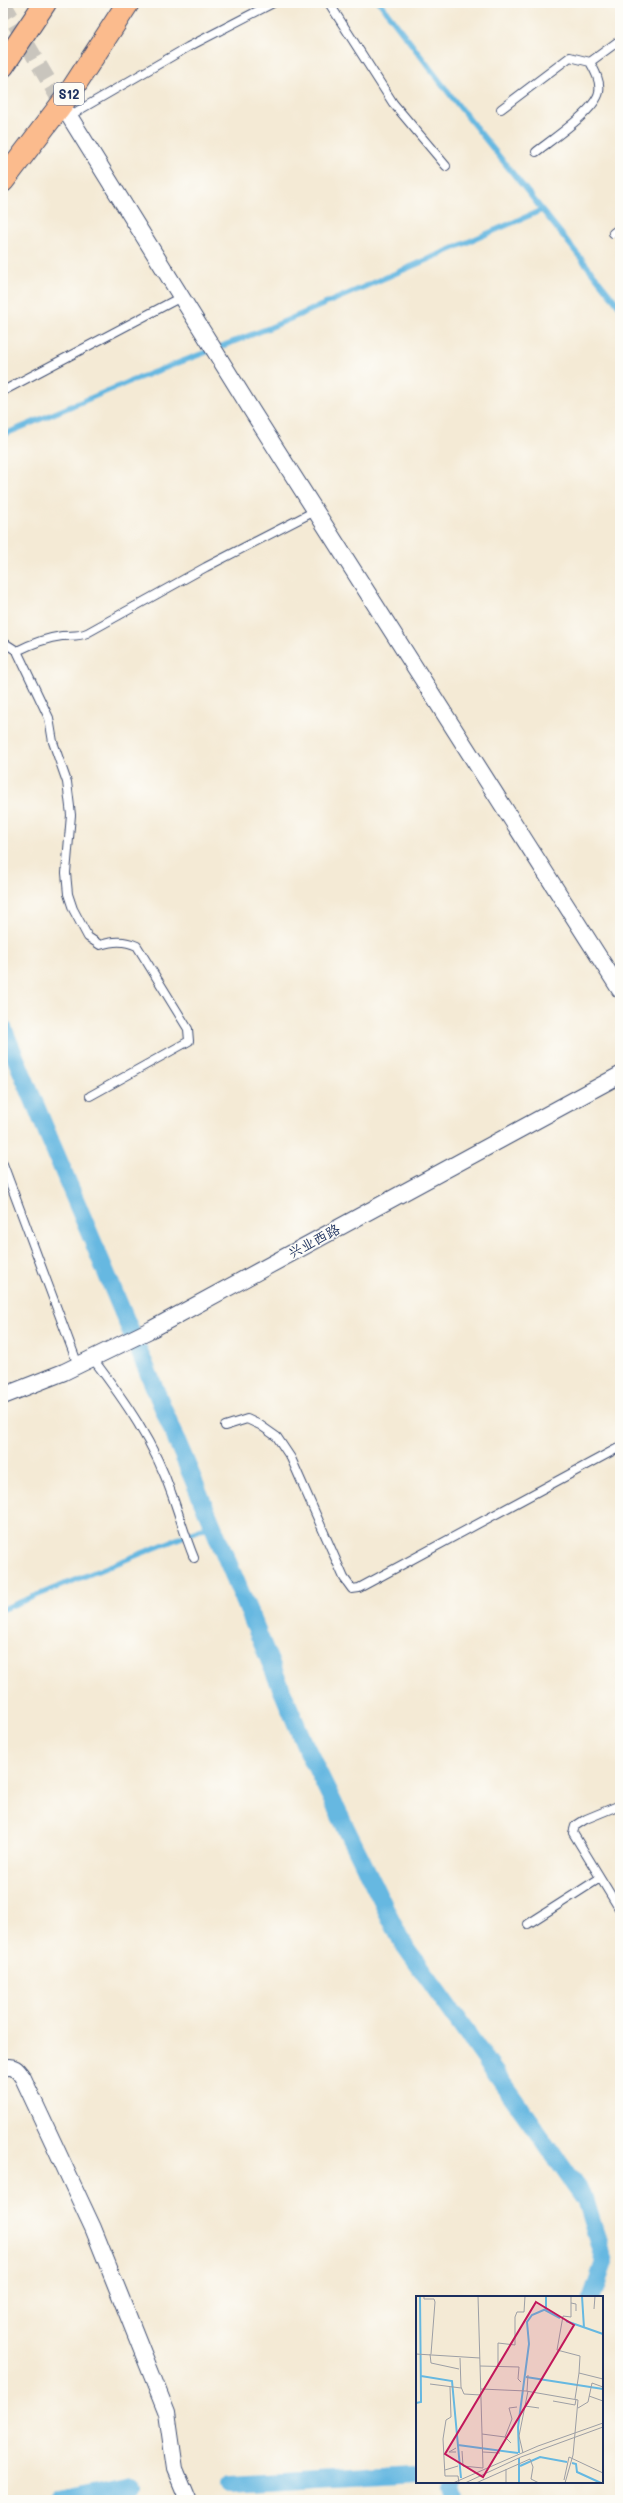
<svg xmlns="http://www.w3.org/2000/svg" width="623" height="2503" viewBox="0 0 623 2503" font-family="Mali,'LXGW WenKai TC',sans-serif">
<rect width="100%" height="100%" fill="#fdfcf7"/>
<filter id="ink" filterUnits="userSpaceOnUse"><feTurbulence type="fractalNoise" baseFrequency=".025" numOctaves="2"/><feDisplacementMap in="SourceGraphic" scale="8" xChannelSelector="R" yChannelSelector="G"/><feConvolveMatrix kernelMatrix="1 2 1 2 8 2 1 2 1" color-interpolation-filters="sRGB"/></filter>
<filter id="wash" filterUnits="userSpaceOnUse"><feTurbulence type="fractalNoise" baseFrequency=".012" numOctaves="4" result="noise"/><feDisplacementMap in="SourceGraphic" scale="16" xChannelSelector="R" yChannelSelector="G"/><feGaussianBlur stdDeviation="0.9" result="paint"/><feColorMatrix in="noise" values="0 0 0 0 0 0 0 0 0 0 0 0 0 0 0 0 0 1.4 0 .05"/><feComposite in="paint" operator="in"/></filter>
<g filter="url(#wash)">
<rect width="100%" height="100%" fill="#f4ead5"/>
<g fill="none" stroke-linecap="round" stroke-linejoin="round">
<path stroke="#66b8e1" stroke-width="5.5" d="M380,3L458,105L620,307
M3,435L131,381L269,328L542,210
M3,1609L212,1525"/>
<path stroke="#66b8e1" stroke-width="18" d="M3,1028L305,1745L402,1942L585,2199L604,2262L592,2297
M455,2482L452,2491L455,2500
M230,2483L417,2472
M59,2500L132,2485"/>
</g>
</g>
<g filter="url(#ink)">
<g fill="none" stroke-linecap="round" stroke-linejoin="round">
<path stroke="#c9c5bd" stroke-width="16" stroke-dasharray="16 8" stroke-linecap="butt" d="M3,3L66,111"/>
<g stroke="#3c4b70" stroke-width="10">
<path id="service" d="M329,3L393,103L446,166
M590,62L620,40
M501,109L570,57L590,62C595,71 601,82 599,92C595,111 551,140 536,152
M69,116L188,47L273,3
M613,233L620,228
M3,391L181,297
M3,642L17,651L49,718L53,742L67,782L71,815L66,873L68,894L73,909L88,937L100,945C113,941 124,940 137,946L188,1029L189,1041L90,1096
M17,651C31,644 46,638 62,636C71,635 78,637 87,633L206,567L315,511
M3,1164L78,1365
M93,1359C125,1401 155,1444 172,1495C180,1517 185,1536 194,1558
M225,1426L247,1419L260,1425L277,1437L291,1458L344,1578L352,1589L359,1588L620,1447
M620,1805L586,1819L575,1826L573,1833L620,1910
M528,1924L600,1878"/>
</g>
<g stroke="#3c4b70" stroke-width="18">
<path id="minor" d="M66,111L252,411L620,990
M3,1396L64,1372L152,1329L620,1075
M3,2068C14,2065 17,2069 23,2078L93,2228L167,2413L175,2469L188,2500"/>
</g>
<g stroke="#3c4b70" stroke-width="24">
<path id="motorway" d="M3,66L45,3
M3,181L67,97L128,3"/>
</g>
<use href="#service" stroke="#fff" stroke-width="8"/>
<use href="#minor" stroke="#fff" stroke-width="16"/>
<use href="#motorway" stroke="#fbbb8d" stroke-width="22"/>
</g>
</g>
<g text-anchor="middle" stroke-width="3" stroke-linejoin="round" paint-order="stroke">
<rect fill="#fdfcf7" stroke="#5f6c8c" stroke-width="1" x="54" y="83" width="30" height="22" rx="3"/>
<g font-size="13" font-weight="bold" fill="#1b2f5e">
<text x="69" y="99">S12</text>
</g>
<g font-size="14" fill="#1b2f5e" stroke="#fdfcf7">
<text transform="translate(314 1241) rotate(-28)" y="5">兴业西路</text>
</g>
</g>
<g transform="translate(416 2296)">
<rect width="187" height="187" fill="#f4ead5"/>
<path fill="none" stroke="#66b8e1" stroke-width="2" d="M166,0L168,32M129,14L144,22M150,25L187,38M5,80L36,85L45,182M110,81L187,93M0,107L5,106V102L4,0M42,149L102,157M103,157L102,131L113,48L111,26L116,19L130,13V0M103,162V187M156,167L160,168L161,176L185,187M104,170L124,161L151,166"/>
<path fill="none" stroke="#9d9fa5" stroke-width="1" d="M8,0V3H18L19,6L15,58M62,0L67,172M155,0V21L147,20L141,54L164,60L163,77M155,7L160,8V15M178,13L179,0M0,58L64,62M14,58L15,67L43,73M44,62L45,91L48,98L65,99M64,70L103,71L102,83L105,86M82,70V47L99,49V21L101,16H108L109,0M14,88L45,92M34,91L35,121L30,124L27,143L29,180H42L43,187M65,93L110,95L162,104L157,159L149,187M111,95L112,79M173,100L187,105M159,103L163,77L187,83M137,105L159,109L160,103M109,110L123,112M162,112L172,106L176,87L187,91M66,138L89,141M95,147L89,141L96,123L93,112L101,111M40,152L33,156H40M46,155L47,170L67,172M67,156L84,157M107,157L103,140L112,95M90,173V187M29,174L42,170M148,184L153,161L187,177M37,187L122,150L187,127M49,187L105,161L187,131M60,187L114,163L117,171L115,183L123,187"/>
<path fill="#c2185b" fill-opacity="0.15" stroke="#c2185b" stroke-width="2" d="M120,6L158,29L67,181L29,158Z"/>
<rect width="187" height="187" fill="none" stroke="#1b2f5e" stroke-width="2"/>
</g>
<rect width="623" height="2503" fill="none" stroke="#fdfcf7" stroke-width="16"/>
</svg>
